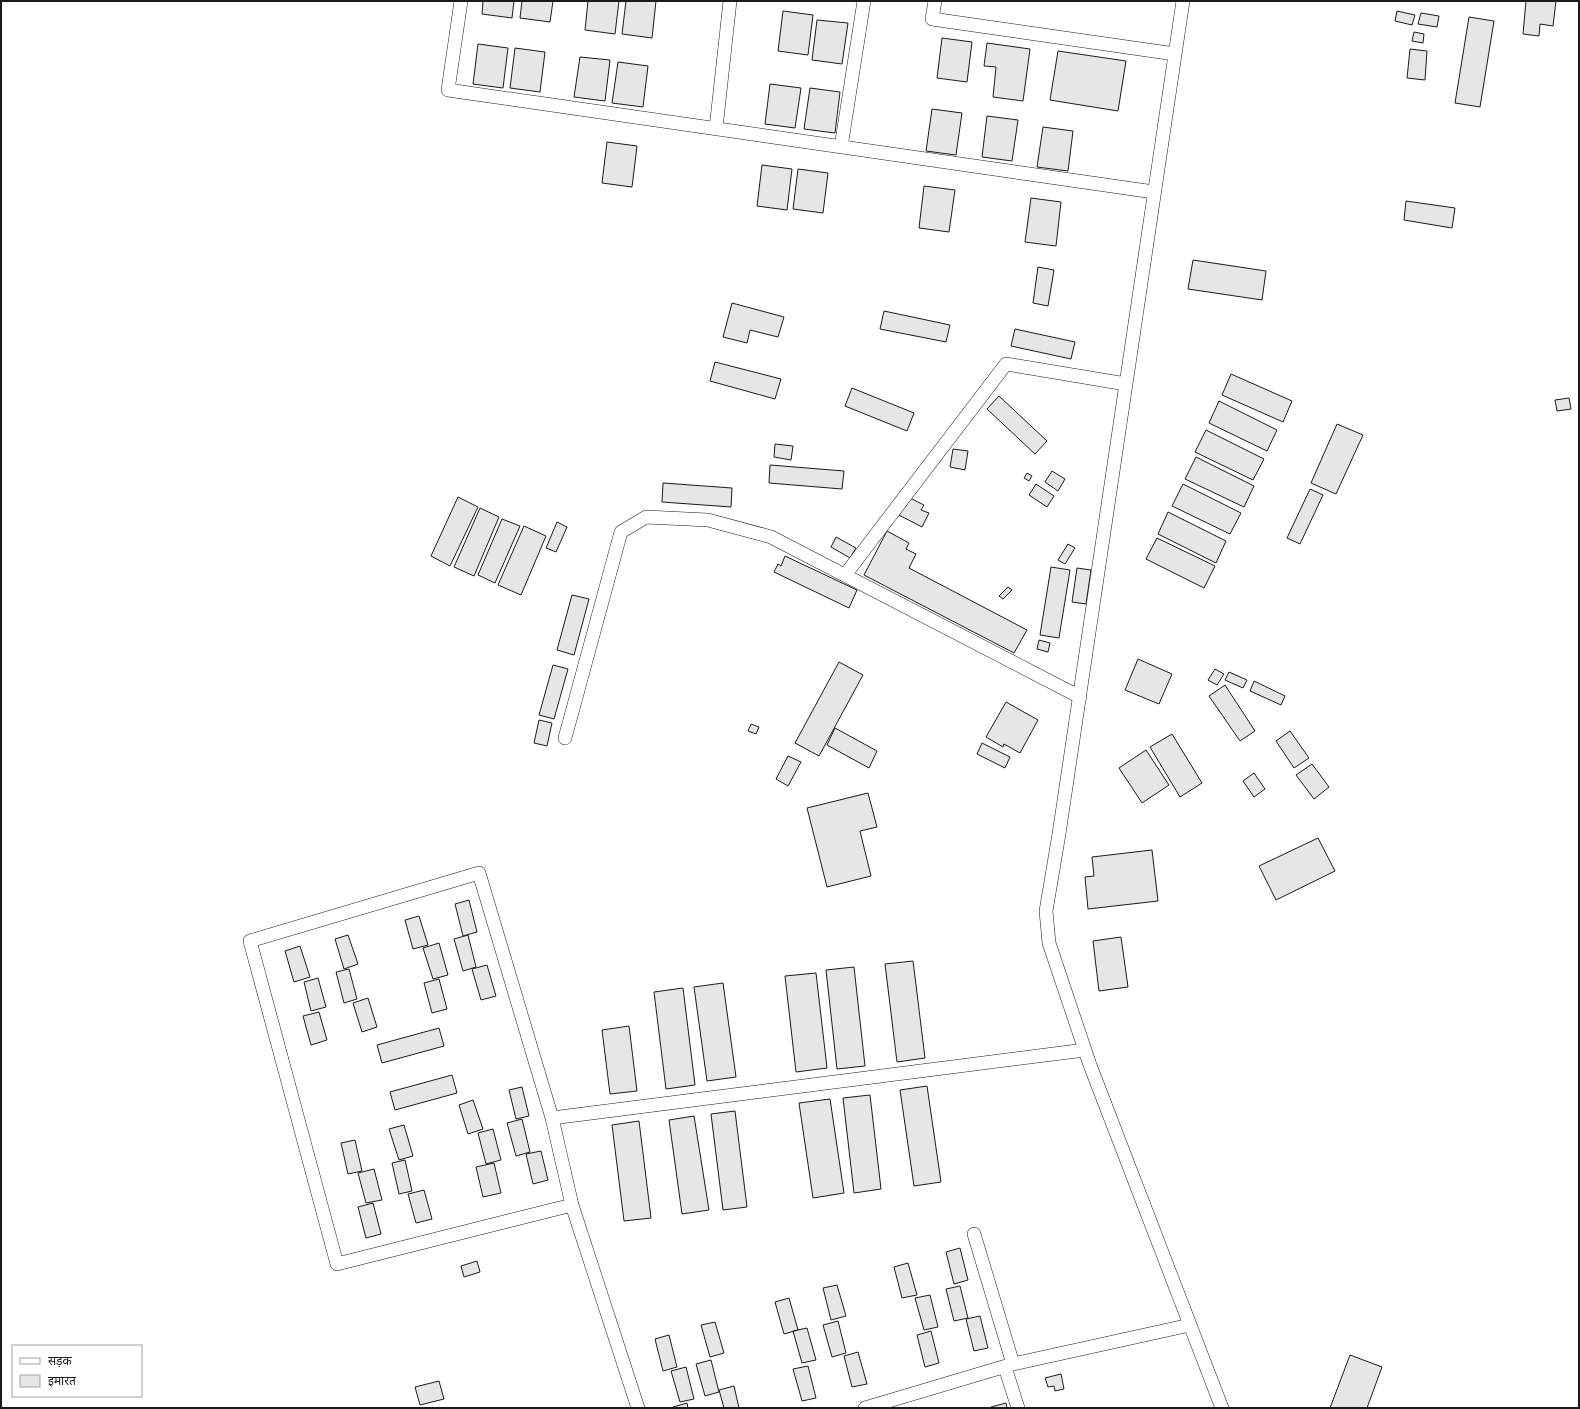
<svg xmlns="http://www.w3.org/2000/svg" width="1580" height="1409" viewBox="0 0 1580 1409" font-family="Cabin,'Noto Sans Devanagari',sans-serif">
<rect width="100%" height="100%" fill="#fff"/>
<path fill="#e6e6e6" stroke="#1a1a1a" d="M483,1H514L512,18L482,14Z
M522,1H553L550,22L520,18Z
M588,1H619L615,34L585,30Z
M626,1H656L652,38L622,34Z
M1526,1H1556L1553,26L1540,24L1539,36L1523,34Z
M783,11L813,15L808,55L778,51Z
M1397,11L1415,15L1412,25L1395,21Z
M1421,13L1439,16L1437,27L1418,24Z
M1469,17L1494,21L1480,107L1455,103Z
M817,20L848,23L842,64L812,60Z
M1414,32L1424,34L1423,43L1412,41Z
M942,38L972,42L967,82L937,78Z
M987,43L1030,49L1023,101L993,97L996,67L984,66Z
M478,44L508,48L503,88L473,84Z
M515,48L545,52L540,92L510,88Z
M1410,49L1427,51L1425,80L1407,78Z
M1058,51L1126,61L1118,111L1050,100Z
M580,57L610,60L605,101L574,97Z
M618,62L648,66L643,107L612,103Z
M770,84L801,88L795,128L765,124Z
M810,88L840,92L835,133L804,129Z
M932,109L962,113L956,155L926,151Z
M987,116L1018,120L1012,161L982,157Z
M1043,127L1073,131L1068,171L1037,167Z
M607,142L637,146L632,187L602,183Z
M762,165L792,169L787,210L757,206Z
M798,169L828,173L823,213L793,209Z
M924,186L955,190L949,232L919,228Z
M1031,198L1061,202L1056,246L1025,242Z
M1406,201L1455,208L1452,228L1404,220Z
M1193,260L1266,271L1262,300L1188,289Z
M1038,267L1054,270L1048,306L1033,303Z
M732,303L784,317L778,337L750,330L747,343L723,337Z
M884,311L950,325L946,342L880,329Z
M1015,329L1075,342L1071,359L1011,346Z
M715,362L781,379L775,399L710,381Z
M1231,374L1292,401L1283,422L1222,395Z
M852,388L914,413L907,431L845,406Z
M999,396L1047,441L1035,454L987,409Z
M1569,398L1571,409L1557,411L1555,400Z
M1219,401L1277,430L1267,451L1209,423Z
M1337,424L1363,435L1336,494L1311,483Z
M1206,430L1264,459L1253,480L1195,452Z
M775,444L793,446L791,460L774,457Z
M953,449L968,451L965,470L950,467Z
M1196,457L1254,486L1244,507L1185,479Z
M770,465L844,471L842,489L769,483Z
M1052,471L1065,479L1058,491L1045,482Z
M1027,473L1032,476L1029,481L1024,478Z
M663,483L732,488L731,507L662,502Z
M1036,484L1054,496L1047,507L1029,495Z
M1183,484L1241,513L1230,534L1172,506Z
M1310,489L1323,495L1300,544L1287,538Z
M906,496L924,505L921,510L929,513L922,527L897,514Z
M458,497L478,507L450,566L431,556Z
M480,508L499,517L474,576L454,567Z
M1168,512L1226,541L1216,563L1158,534Z
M502,519L520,526L495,583L478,575Z
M557,522L567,527L556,552L546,548Z
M524,526L546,536L521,595L498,585Z
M887,531L909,543L906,549L916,554L909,568L1027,630L1014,653L864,575Z
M836,537L856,548L850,558L831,547Z
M1157,538L1215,566L1204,588L1146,559Z
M1068,544L1075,548L1065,564L1058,560Z
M785,556L857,590L849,608L774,572L778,564L781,566Z
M1051,567L1070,570L1059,638L1040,635Z
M1077,568L1091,570L1086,604L1072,602Z
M1008,587L1012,590L1003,599L999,596Z
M572,595L589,599L574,655L557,650Z
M1039,640L1050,643L1048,652L1037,649Z
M1138,659L1172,674L1159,704L1125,690Z
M839,662L863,675L819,756L795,743Z
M553,665L568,669L554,719L539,715Z
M1215,669L1224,674L1217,685L1208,680Z
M1229,672L1247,680L1243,688L1225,680Z
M1254,681L1285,696L1281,705L1250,691Z
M1225,685L1255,731L1240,741L1209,696Z
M1006,702L1038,720L1020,753L1004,744L1003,747L986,737Z
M539,720L552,723L547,746L534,743Z
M751,724L759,727L756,734L748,731Z
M835,728L877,751L869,768L827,745Z
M1290,731L1309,758L1294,768L1276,741Z
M1172,734L1202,783L1180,797L1150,747Z
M982,743L1010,757L1005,768L977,754Z
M1146,750L1169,785L1142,803L1119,768Z
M788,756L801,762L788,786L776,779Z
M1312,764L1329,787L1314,799L1296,775Z
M1254,773L1265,789L1254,797L1243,781Z
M868,793L877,827L860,831L871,876L827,887L807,808Z
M1318,838L1335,871L1276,900L1259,866Z
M1152,850L1158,901L1088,909L1085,877L1094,876L1092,857Z
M469,900L477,932L463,936L455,904Z
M419,916L428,945L413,949L405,920Z
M348,935L358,964L344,969L335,939Z
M468,935L476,967L463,971L454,939Z
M1121,937L1128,987L1099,991L1093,941Z
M439,943L448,975L433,979L423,948Z
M300,946L310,977L294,982L285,951Z
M913,961L925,1058L897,1062L885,964Z
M487,965L496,996L481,1000L472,969Z
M854,967L865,1066L837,1069L826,970Z
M349,969L357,999L344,1003L336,972Z
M816,973L827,1068L796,1072L785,976Z
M318,978L326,1007L311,1011L304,982Z
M439,979L447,1009L432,1013L424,983Z
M723,983L736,1077L707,1081L694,987Z
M683,988L695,1085L666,1089L654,992Z
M368,998L377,1027L362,1032L353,1003Z
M319,1012L327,1040L311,1045L303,1016Z
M629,1026L637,1091L610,1094L602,1030Z
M439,1028L444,1046L382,1063L377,1045Z
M452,1075L457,1093L395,1110L390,1092Z
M927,1086L941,1182L914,1186L900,1090Z
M522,1087L529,1116L516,1119L509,1090Z
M870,1095L881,1189L854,1193L843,1098Z
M830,1099L844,1193L813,1198L799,1103Z
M473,1100L483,1129L468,1134L459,1105Z
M735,1111L747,1207L723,1210L711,1114Z
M694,1116L709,1210L682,1214L669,1120Z
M522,1119L530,1152L516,1156L507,1123Z
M639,1121L651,1218L624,1221L612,1125Z
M404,1125L413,1156L399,1160L389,1129Z
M493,1129L501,1160L486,1164L478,1133Z
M355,1140L362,1171L348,1174L341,1143Z
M541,1151L548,1180L533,1184L526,1154Z
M405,1160L412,1191L399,1194L392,1163Z
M494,1163L501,1193L483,1197L476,1167Z
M374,1169L382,1200L366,1203L358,1173Z
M424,1190L432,1219L416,1223L408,1194Z
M373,1203L381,1234L366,1238L358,1207Z
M960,1248L968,1280L954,1284L946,1252Z
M477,1261L480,1272L464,1277L461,1266Z
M908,1263L917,1295L902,1298L894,1267Z
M837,1285L846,1316L831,1320L823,1288Z
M960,1286L968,1318L954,1321L946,1289Z
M930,1295L938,1327L924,1330L915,1298Z
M789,1298L798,1330L784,1334L775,1302Z
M980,1316L988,1348L974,1351L966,1319Z
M838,1321L846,1353L832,1357L823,1325Z
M715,1322L724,1353L710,1357L701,1325Z
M807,1328L816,1360L802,1363L793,1331Z
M931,1331L939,1363L925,1367L917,1335Z
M669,1335L677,1367L663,1371L655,1339Z
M858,1352L867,1384L852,1387L844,1356Z
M1350,1355L1382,1367L1367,1408H1330Z
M711,1360L719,1392L705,1396L696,1364Z
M808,1366L816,1398L802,1401L793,1369Z
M686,1367L694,1399L680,1402L671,1371Z
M1061,1374L1064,1389L1055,1391L1054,1386L1048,1387L1045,1378Z
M439,1381L444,1399L420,1405L415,1387Z
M734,1386L739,1408H724L719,1390Z
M687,1403L688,1408H673V1407Z
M1006,1403L1007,1408H991V1407Z"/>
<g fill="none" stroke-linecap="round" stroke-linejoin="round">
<g stroke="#1a1a1a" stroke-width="14">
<path id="street" d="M461,1L448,90L1154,192
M935,1L932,19L1175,54
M1183,1L1059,834L1046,911L1049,943L1090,1065L1222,1408
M716,128L730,1
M841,147L864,1
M845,575L1006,364L1126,384
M565,738L621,532L646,517L708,520L771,537L1080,697
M552,1118L1085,1050
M572,1205L337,1264L250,941L479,873L552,1118L572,1205L638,1408
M974,1234L1013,1364
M1005,1367L1018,1408
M865,1408L1013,1364L1190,1325"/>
</g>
<use href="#street" stroke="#fff" stroke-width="13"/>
</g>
<rect width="1580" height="1409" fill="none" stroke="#1a1a1a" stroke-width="4"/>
<rect x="12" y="1345" width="130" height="52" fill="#ffffff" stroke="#a3a3a3"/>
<rect x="20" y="1358" width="20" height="6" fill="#ffffff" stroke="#a3a3a3"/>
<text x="48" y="1365" font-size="12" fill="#1a1a1a">सड़क</text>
<rect x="20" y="1375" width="20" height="12" fill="#e6e6e6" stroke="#a3a3a3"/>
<text x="48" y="1385" font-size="12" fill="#1a1a1a">इमारत</text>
</svg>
